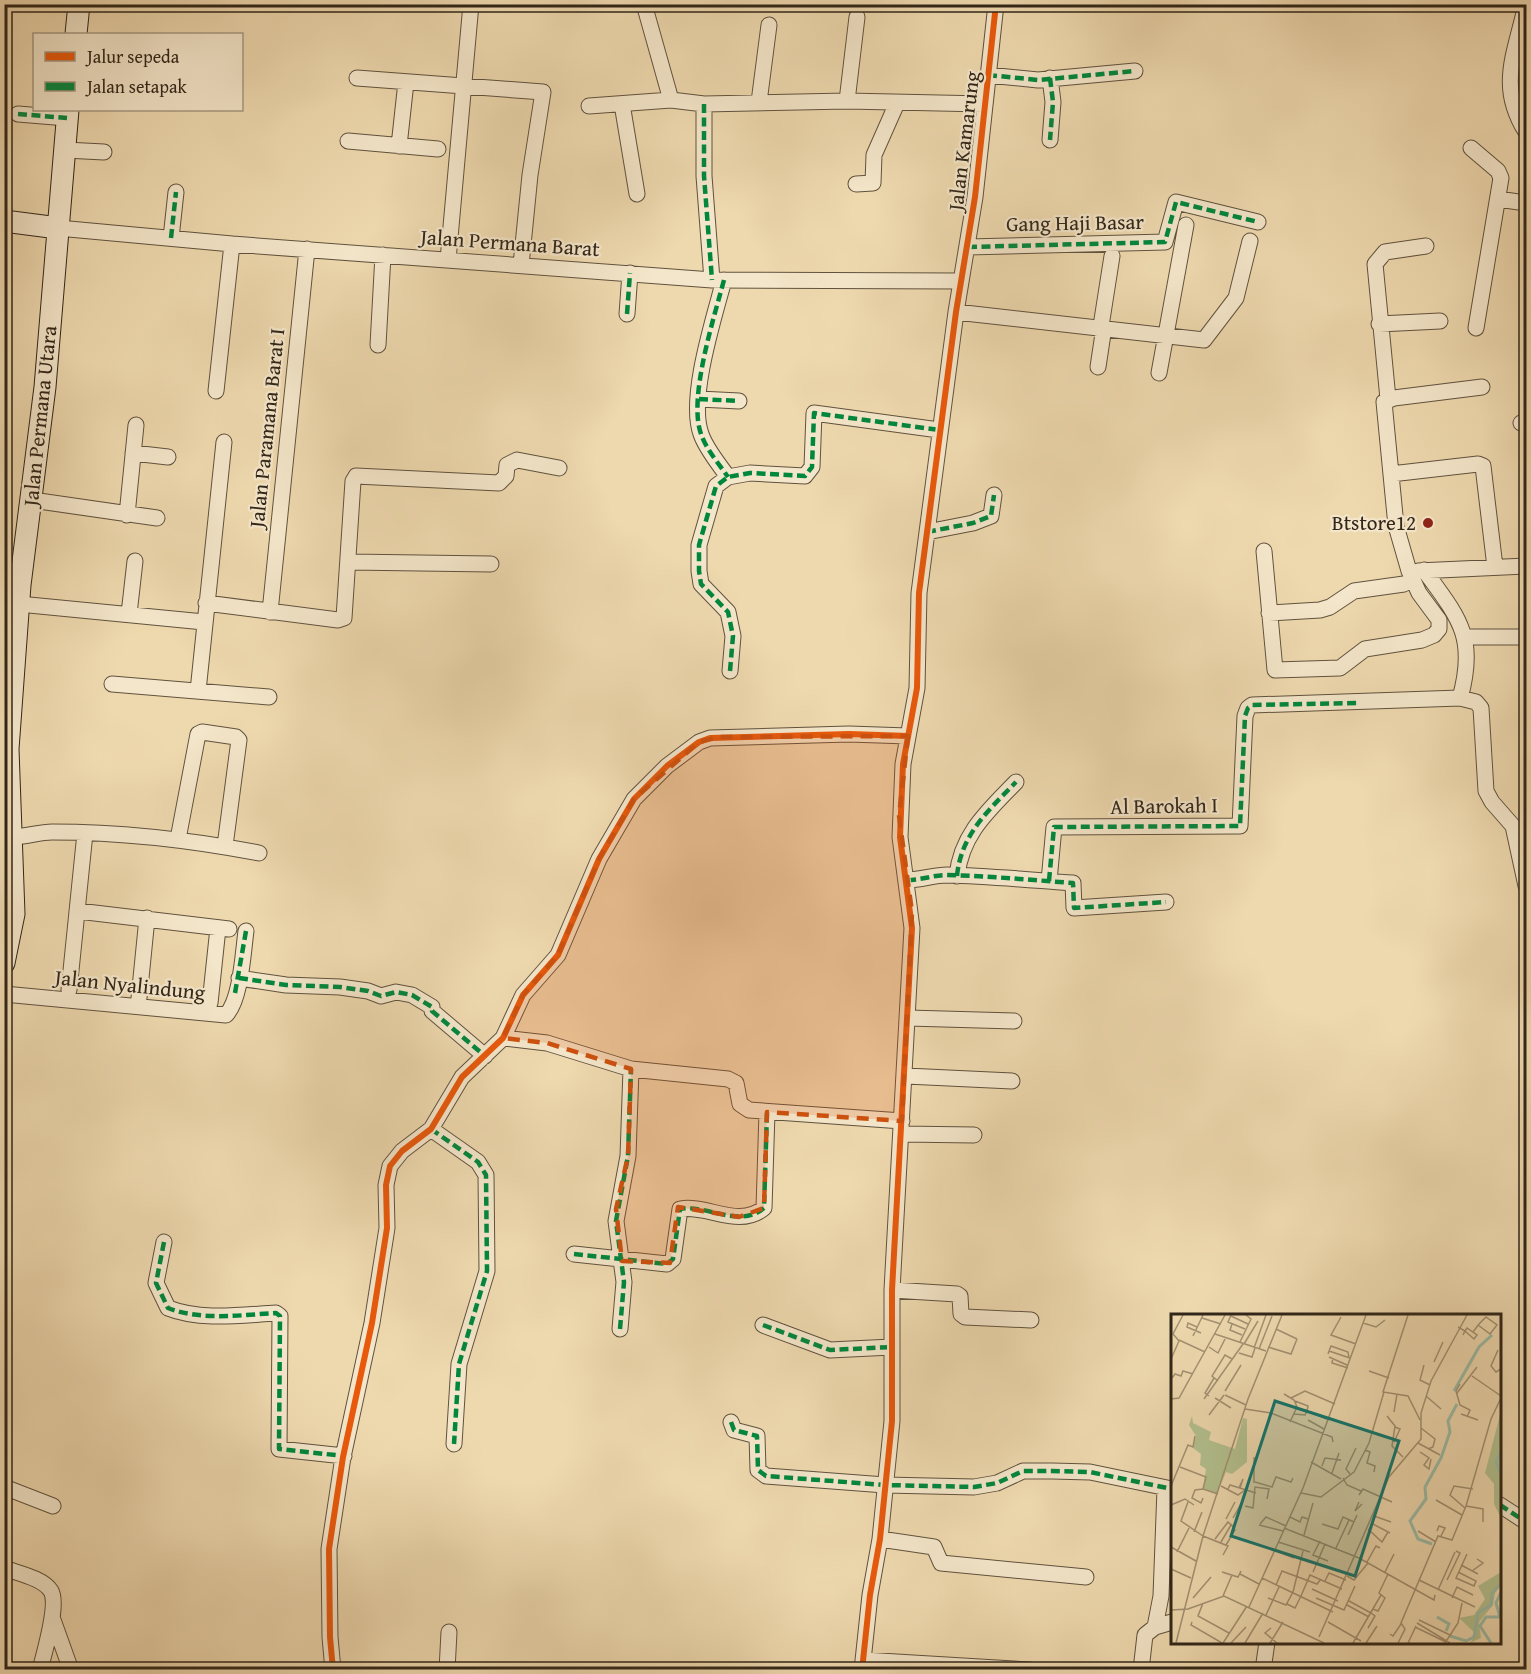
<svg xmlns="http://www.w3.org/2000/svg" width="1531" height="1674" viewBox="0 0 1531 1674" font-family="'Gentium Book Plus',serif">
<rect width="100%" height="100%" fill="#eed8ae"/>
<filter id="stains"><feTurbulence type="fractalNoise" baseFrequency=".00333" numOctaves="4"/><feColorMatrix values="0 0 0 0 .2 0 0 0 0 .09 0 0 0 0 .02 0 0 0 .5 -.17"/></filter>
<radialGradient id="worn" r=".72"><stop offset=".6" stop-color="#630" stop-opacity="0"/><stop offset="1" stop-color="#630" stop-opacity=".3"/></radialGradient>
<g fill="none" stroke-linecap="round" stroke-linejoin="round">
<g stroke="#60523e" stroke-width="17">
<path id="street" d="M644,4L671,100
M1526,4C1515,55 1497,86 1526,132
M988,75L1038,80L1135,71
M357,78L543,92L530,175L521,265
M1050,78L1053,102L1050,140
M847,101L857,17
M759,102L769,25
M622,104L637,194
M704,104V176L712,280
M589,106L671,100L704,104L847,101L985,104
M18,114L67,118
M348,141L438,149
M399,146L406,82
M1471,148L1498,171L1501,178L1476,328
M65,150L104,152
M856,184L873,183L874,155L897,103
M1498,199L1526,203
M58,228L232,244L712,280L960,281
M171,238L176,192
M968,247L1165,242L1176,202L1258,222
M448,260L471,4
M724,280C714,318 688,398 701,434C706,449 719,464 728,477
M956,312L1204,340L1236,298L1250,241
M627,314L630,273
M1379,324L1440,321
M1101,326L1112,256
M378,345L383,255
M1098,367L1104,327
M1159,373L1186,225
M216,391L232,244
M699,399L739,401
M1388,399L1375,264L1385,252L1426,246
M1521,423L1526,424
M133,453L168,457
M1391,474L1478,464L1483,466L1495,567
M32,500L157,518
M127,515L136,425
M927,532L973,523L991,516L994,495
M1264,551L1275,670L1340,668L1365,649L1422,640L1434,635L1439,629V620L1419,593L1409,571L1396,526L1384,402L1394,398L1482,387
M349,562L491,564
M1424,570C1459,618 1477,637 1460,698
M1418,571L1526,566
M4,582L20,585
M206,603L338,620L344,618L353,481L356,476L499,483L506,476L507,465L517,460L559,468
M19,604L204,622
M270,612L307,249
M1269,613L1320,610L1330,607L1354,591L1404,584
M129,614L135,561
M1466,637H1526
M730,671L733,636L728,612L701,584L699,571V545L716,486L728,477L750,473L805,476L812,467L814,413L939,430
M112,684L269,697
M198,691L224,442
M12,837C26,837 39,832 52,832C122,832 191,840 259,853
M178,839L198,734L202,732L236,737L239,740L225,846
M957,876C961,834 989,810 1016,782
M907,880C922,880 933,875 947,875C989,876 1031,880 1073,883L1074,908L1166,902
M1049,881L1054,827L1240,826L1245,716L1248,708L1252,705L1460,698L1476,702L1481,708L1486,791L1492,802L1513,826L1526,886
M78,911L229,929
M239,978L286,985L340,987L368,991L381,996L396,992L412,995L432,1007V1011L485,1056
M69,990L85,833
M4,994L226,1015C241,1000 243,952 246,931
M139,998L147,918
M210,1003L218,928
M908,1018L1014,1021
M503,1038L547,1043L631,1069L728,1079L736,1083L740,1104L749,1110L902,1121
M906,1076L1012,1081
M431,1129L478,1162L486,1175L487,1271L459,1364L454,1444
M902,1134L974,1135
M164,1242L156,1283L168,1308C201,1321 241,1315 276,1313L280,1316L279,1449L344,1456
M574,1254L667,1264L673,1259L680,1209C707,1204 739,1229 764,1208L767,1112
M892,1290L957,1294L960,1296L961,1314L965,1317L1031,1320
M763,1325L830,1350L892,1347
M620,1329L624,1282L616,1221L628,1156L631,1069
M731,1422L734,1430L757,1436L758,1470L766,1476L885,1485L974,1487L997,1483L1023,1471H1052L1090,1472L1172,1489
M4,1487L53,1506
M1500,1505L1526,1522
M880,1539L934,1547L941,1563L1086,1577
M4,1568C17,1573 43,1578 51,1591C59,1605 44,1653 40,1670
M52,1617L71,1670
M1155,1627L1161,1596L1165,1489
M863,1660L1030,1670
M333,1670L330,1637L329,1549L343,1457L372,1323L387,1228L386,1185L390,1166L402,1151L431,1129L462,1077L503,1038L523,995L558,955L599,859L634,799L667,766L699,742L710,738L849,734L908,736
M447,1670L449,1632
M862,1670L870,1595L880,1539L892,1421V1290L912,928L900,837L903,764L917,688L919,593L956,312L975,197L996,4
M1141,1670L1145,1635L1155,1627L1172,1622
M1263,1670L1267,1642"/>
</g>
<g stroke="#312619" stroke-width="23">
<path id="secondary" d="M76,34L79,4
M4,221L58,228
M4,963L14,914L8,749L20,585L45,387L68,110"/>
</g>
<use href="#street" stroke="#f4e6ca" stroke-width="15"/>
<use href="#secondary" stroke="#f4e6ca" stroke-width="21"/>
<path stroke="#00873e" stroke-width="4.5" stroke-dasharray="9 4.5" stroke-linecap="butt" d="M988,75L1038,80L1135,71
M1050,78L1053,102L1050,140
M704,104V176L712,280
M18,114L67,118
M171,238L176,192
M968,247L1165,242L1176,202L1258,222
M724,280C714,318 688,398 701,434C706,449 719,464 728,477
M627,314L630,273
M699,399L739,401
M927,532L973,523L991,516L994,495
M730,671L733,636L728,612L701,584L699,571V545L716,486L728,477L750,473L805,476L812,467L814,413L939,430
M957,876C961,834 989,810 1016,782
M907,880C922,880 933,875 947,875C989,876 1031,880 1073,883L1074,908L1166,902
M1049,881L1054,827L1240,826L1245,716L1248,708L1252,705L1358,703
M239,978L286,985L340,987L368,991L381,996L396,992L412,995L432,1007V1011L485,1056
M235,993L246,931
M431,1129L478,1162L486,1175L487,1271L459,1364L454,1444
M164,1242L156,1283L168,1308C201,1321 241,1315 276,1313L280,1316L279,1449L344,1456
M574,1254L667,1264L673,1259L680,1209C707,1204 739,1229 764,1208L767,1112
M763,1325L830,1350L892,1347
M620,1329L624,1282L616,1221L628,1156L631,1069
M731,1422L734,1430L757,1436L758,1470L766,1476L885,1485L974,1487L997,1483L1023,1471H1052L1090,1472L1172,1489
M1500,1505L1526,1522"/>
<g stroke="#f4e6ca" stroke-width="10">
<path id="cycleway" d="M333,1670L330,1637L329,1549L343,1457L372,1323L387,1228L386,1185L390,1166L402,1151L431,1129L462,1077L503,1038L523,995L558,955L599,859L634,799L667,766L699,742L710,738L849,734L908,736
M862,1670L870,1595L880,1539L892,1421V1290L912,928L900,837L903,764L917,688L919,593L956,312L975,197L996,4"/>
</g>
<use href="#cycleway" stroke="#e8590c" stroke-width="6"/>
</g>
<path fill="#cd510e" fill-opacity="0.2" stroke="#cd510e" stroke-width="4.5" stroke-dasharray="12 8" stroke-linejoin="round" d="M908,736L899,816L912,912L902,1121L767,1112L764,1208L739,1217L678,1207L670,1263L622,1261L616,1209L628,1156L631,1069L547,1043L503,1038L523,995L558,955L599,859L634,799L699,742L719,737Z"/>
<circle fill="#8f2418" stroke="#f4e6ca" stroke-width="2" cx="1428" cy="523" r="6"/>
<g text-anchor="middle" stroke-width="4.5" stroke-linejoin="round" paint-order="stroke">
<g font-size="21" fill="#312619" stroke="#f4e6ca">
<text transform="translate(964 141) rotate(-83)" y="7">Jalan Kamarung</text>
<text transform="translate(1075 223) rotate(-1)" y="7">Gang Haji Basar</text>
<text transform="translate(510 243) rotate(4)" y="7">Jalan Permana Barat</text>
<text transform="translate(40 416) rotate(-84)" y="7">Jalan Permana Utara</text>
<text transform="translate(267 428) rotate(-84)" y="7">Jalan Paramana Barat I</text>
<text transform="translate(1164 806) rotate(-1)" y="7">Al Barokah I</text>
<text transform="translate(130 985) rotate(6)" y="7">Jalan Nyalindung</text>
</g>
<g font-size="21" fill="#312619" stroke="#f4e6ca" text-anchor="end">
<text x="1416" y="530">Btstore12</text>
</g>
</g>
<g transform="translate(1171 1314)">
<rect width="330" height="330" fill="#eed8ae"/>
<path d="M330,97V204L323,190V170L314,159ZM21,102L22,109L40,118L38,126L64,135L72,104L76,105V148L61,160L55,158L46,180L32,174L35,155L29,151L30,140L22,134L25,122L18,111ZM330,258V271L324,279L322,291L308,308L310,324L299,329L305,320L288,304L303,301L314,285L307,272Z" fill="#b3c08f"/>
<path fill="none" stroke="#9bbba5" stroke-width="3" d="M283,77L308,33L321,21M330,138L325,148L330,161M261,230L247,225L239,207L255,185L254,173L270,144L279,118L277,107L286,90M266,303L278,310L275,317M279,322L295,327L303,323L307,299L320,291L321,279L330,270M320,329L309,312L315,303H329L325,289L330,278"/>
<path fill="none" stroke="#a29172" stroke-width="1.5" d="M60,1L57,8L74,15M237,1L212,78L237,82L249,106M60,2L77,10M170,3L160,21L185,30M31,4L50,10M192,9L205,13L214,6M61,10L59,16L71,21M26,13L17,9L16,13L30,19M287,13L294,17L303,25L306,21L296,14L294,17L292,21M105,15L126,25M302,18L308,10L315,3L326,11L319,20L307,11M44,20L95,37M22,22L32,1M8,26L34,38M69,28L80,5L75,1M73,30L87,7M38,33L47,39L55,23M97,33L120,40L126,25M83,34L95,1M88,35L101,2M327,36L320,52L325,58L330,55M158,37L179,44M68,39L81,43L84,34M157,40L160,32L177,38L178,44M158,43L176,51M162,44L161,49L177,54M0,45L8,27L2,20L12,1M263,48L272,28M253,51L249,66L259,71M198,57L218,64M301,62L330,82M1,64L4,60L10,62L12,57L22,60M47,67L41,62L54,41L61,45M289,70L285,77L289,91L299,96L296,103M54,77L70,51M286,79L306,53M113,80L123,86L126,93L119,108M54,81L75,91M38,82L34,79L43,64M255,82L270,95M44,84L60,94M120,84L134,77L164,90M0,85L8,84L54,1M33,85L72,30M124,87L137,92L136,97M74,95L100,99L161,123L162,128M223,98L226,80M123,100L134,101L136,97L158,106M290,100L307,106M38,101L53,81M216,102L224,112L221,132L232,143M137,106L153,115M250,114L264,125L262,133L257,135M223,128L229,115L224,113M247,129L269,141M194,136L199,138L196,149L204,152L203,158M249,138L258,144L253,151L258,155L260,145M83,143V169M140,148L170,165M151,152L154,144L170,146M9,153L35,163L32,175L47,180M161,159L168,139M179,160L175,155L185,134M172,164L176,171L190,177M84,168L101,173L105,163L120,168L122,164M0,172L17,131L22,133L24,122M50,172L67,181L74,176M68,174L72,165L69,174M32,175L24,176L21,184L30,189L32,184M57,175L59,171L85,179M130,179L150,183L183,158L198,129L213,78M188,181L192,175L221,188M265,186L291,201M17,188L10,207L32,222M188,188L184,197L191,190M0,191L14,185L23,191M74,192L82,194L84,173L98,175L96,185M295,192L312,195V208M294,194L279,181L283,172L302,175M203,202L220,208M119,203L129,208L131,203L137,205M62,204L71,188M55,205L64,188M200,209L219,219M89,210L95,203L115,212M151,210L167,215L172,203L183,208M88,211L112,217M113,214L188,244L263,286L264,281M197,215L211,228L217,218M247,217L265,228M266,217L268,212L274,214L270,222M23,218L31,198M133,221L142,189M177,221L186,201M32,222L57,232L52,241M44,225L57,208L60,211L50,228M149,227L142,241L157,247M107,228L139,238M55,231L64,216L60,210M0,233L25,247M165,234L178,206M103,236L123,244M6,238L18,214M196,248L205,232L209,234M290,251L307,260M0,255L20,264M301,257L312,249L306,245M51,258L67,263L70,257M142,258L154,230M214,258L223,240M287,258L305,267L303,272L285,264L296,240M69,260L88,270M176,262L183,266L197,249M91,264L162,298M248,266L304,293M276,266L289,239L285,237M154,267L158,259L175,266M105,271L111,257L146,270L150,265M141,275L167,287M267,276L284,238M122,278L132,237M52,282L61,261M130,282L139,261L171,275M22,284L40,263M97,284L115,291L122,278M145,284L173,296L184,272M281,284L286,273L302,281M178,287L200,299M32,289L27,302L58,319M116,290L124,294L130,282M176,291L198,303M78,293L132,174L195,1M202,295L207,297L214,284L208,279L217,260M0,296L17,295L53,282L153,329M95,301L108,273M248,306L279,321M21,308L20,311L51,329M157,308L190,327M246,309L279,329M244,313L275,328M100,314L94,319L106,329M197,314L204,302L200,299M219,320L222,322L230,310M148,323L218,163L250,125V99L260,67L296,1M5,329L32,222L77,85L111,1M52,329L76,292M60,329L75,313M74,329L92,299M99,329L112,308M182,329L210,281M195,329L206,312M227,329L234,315L230,309L267,222L281,226L295,192L320,105L330,84M237,329L245,312M274,329L287,309L291,289"/>
<path fill="#0f766e" fill-opacity="0.15" stroke="#0f766e" stroke-width="3" d="M104,87L228,127L184,262L60,222Z"/>
<rect width="330" height="330" fill="none" stroke="#312619" stroke-width="3"/>
</g>
<rect width="1531" height="1674" fill="none" stroke="#eed8ae" stroke-width="24"/>
<rect x="6" y="6" width="1519" height="1662" fill="none" stroke="#312619" stroke-width="3"/>
<rect x="12" y="12" width="1507" height="1650" fill="none" stroke="#312619" stroke-width="1.5"/>
<rect x="33" y="33" width="210" height="78" fill="#f4e6ca" stroke="#a69983" stroke-width="1.5"/>
<rect x="45" y="52" width="30" height="9" fill="#e8590c" stroke="#a69983" stroke-width="1.5"/>
<text x="87" y="63" font-size="18" fill="#312619">Jalur sepeda</text>
<rect x="45" y="82" width="30" height="9" fill="#00873e" stroke="#a69983" stroke-width="1.5"/>
<text x="87" y="93" font-size="18" fill="#312619">Jalan setapak</text>
<rect width="100%" height="100%" filter="url(#stains)"/>
<rect width="100%" height="100%" fill="url(#worn)"/>
</svg>
